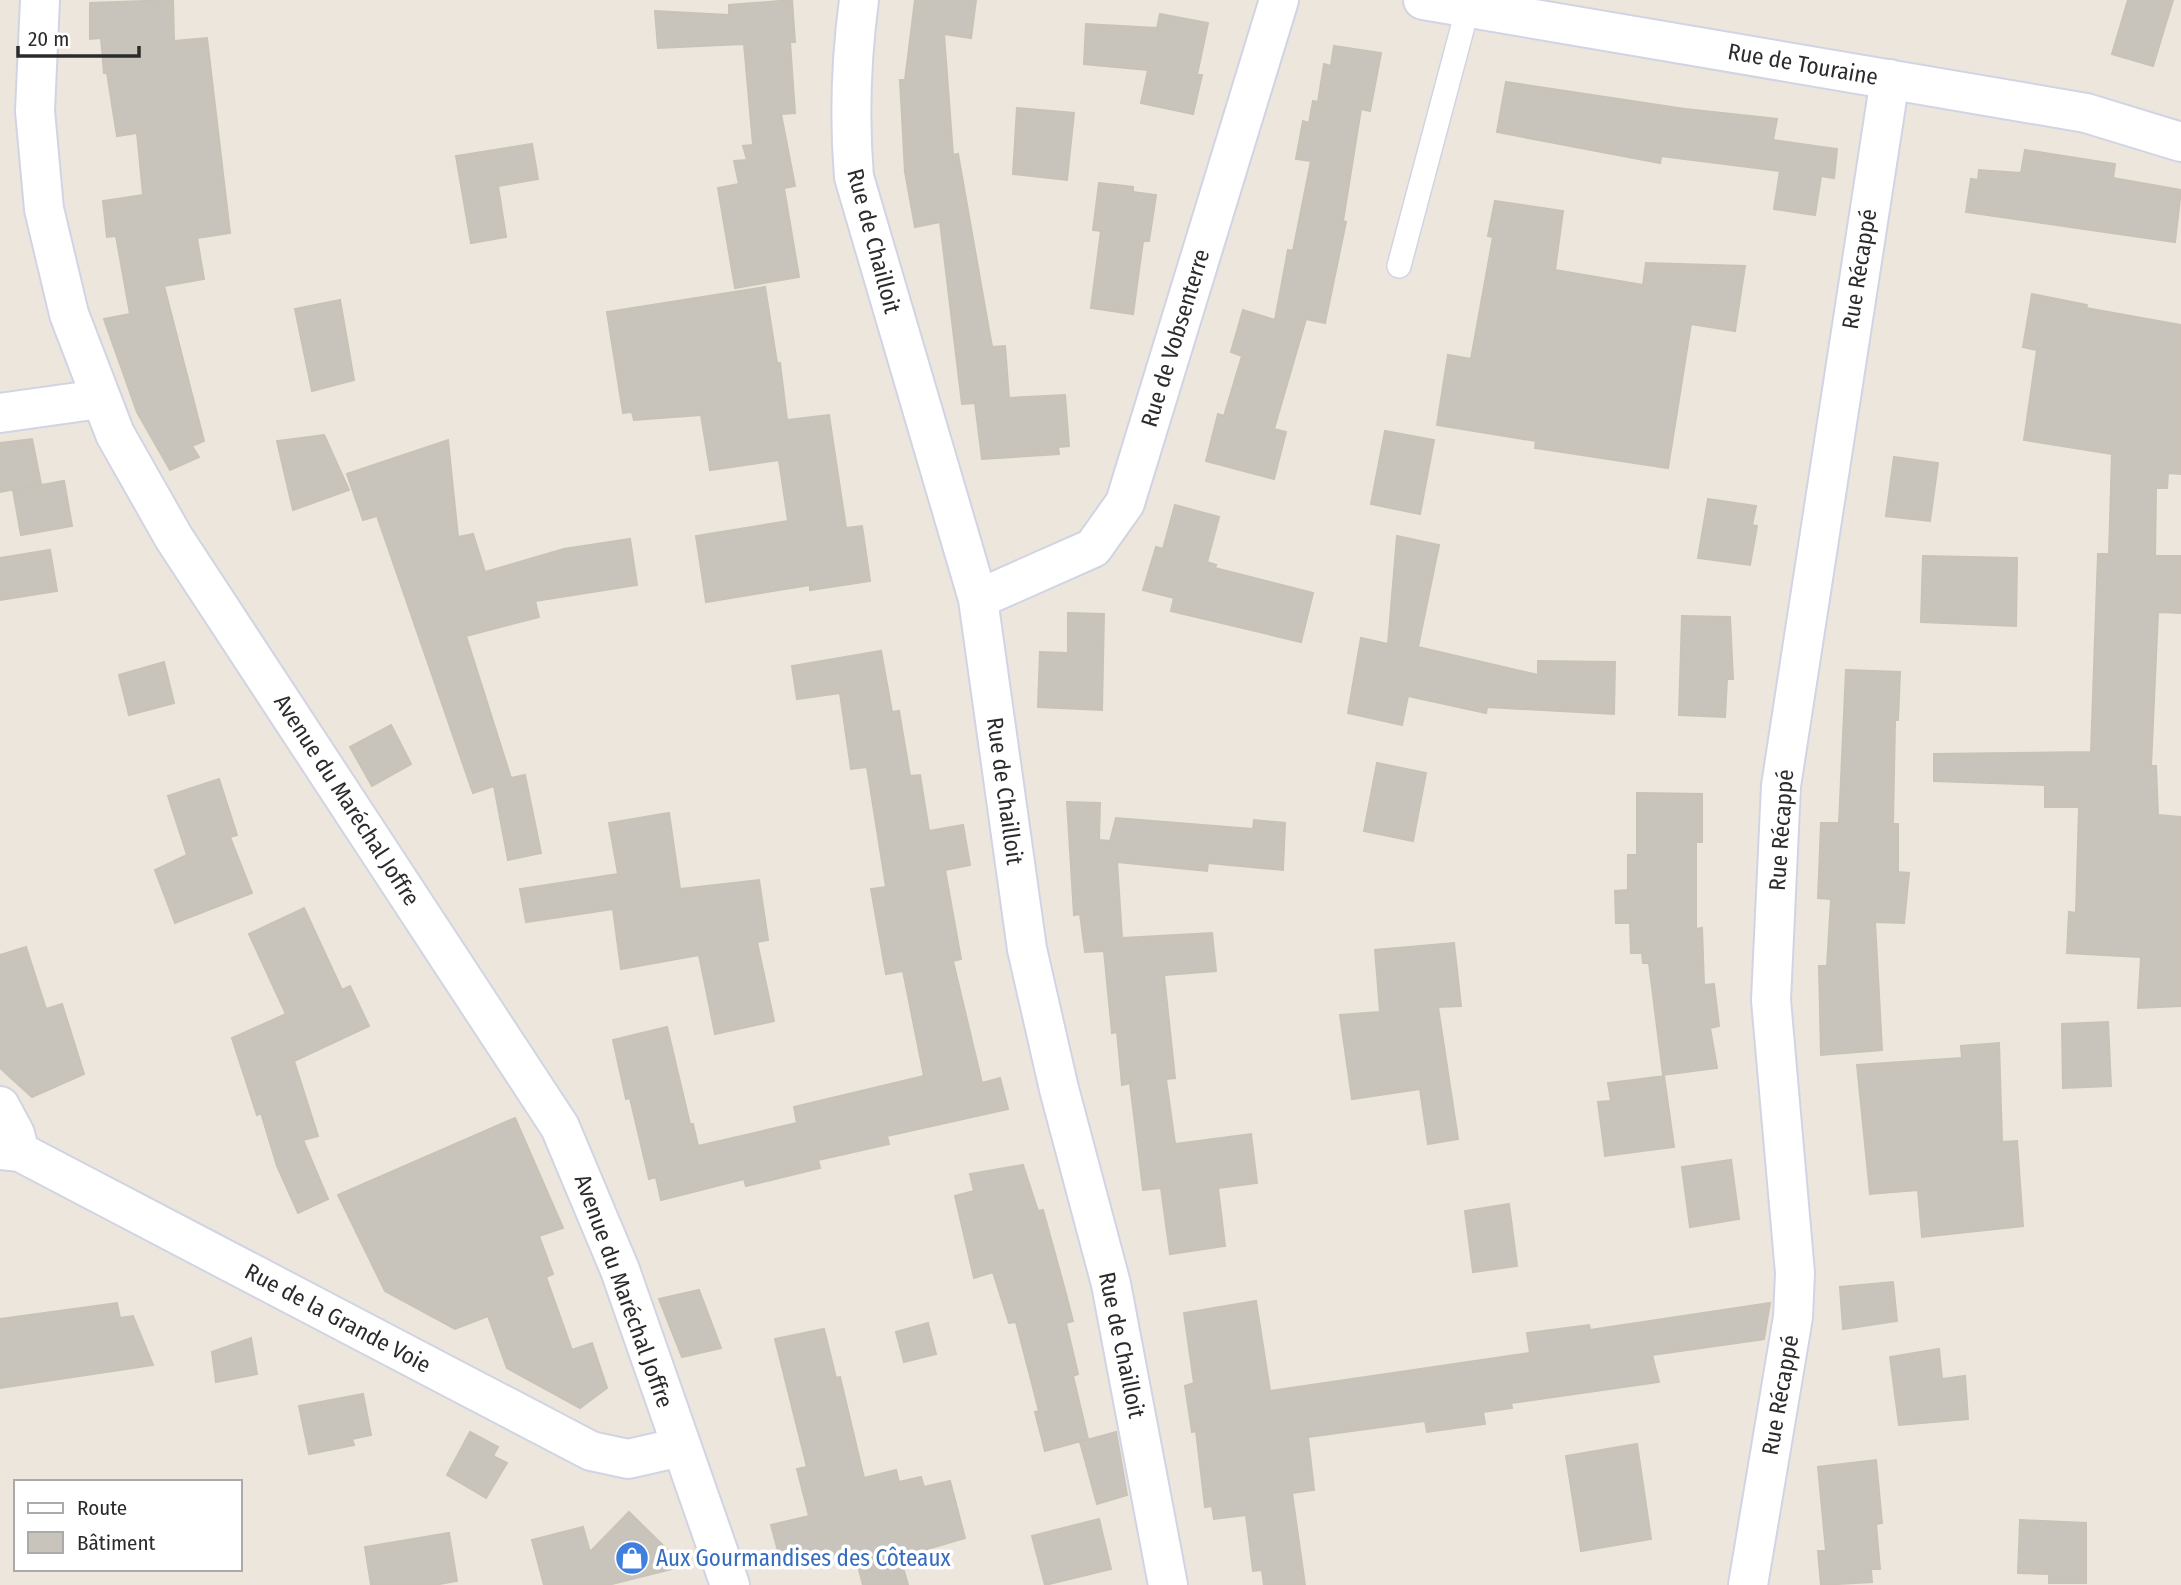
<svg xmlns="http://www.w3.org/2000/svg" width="2181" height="1585" viewBox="0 0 2181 1585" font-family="'Fira Sans Condensed',sans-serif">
<rect width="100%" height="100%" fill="#ede6dc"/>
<path fill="#c9c4bb" stroke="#c9c2b6" stroke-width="2" d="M173,0L174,41L207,38L230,233L197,238L204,279L164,286L204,441L192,446L199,457L170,470L137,412L104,319L130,314L116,236L107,237L103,201L143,195L137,133L117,136L107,73H104L101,38L90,39V3Z
M792,0L795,42H790L795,113L781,114L795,186L784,188L799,277L735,288L718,188L739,184L734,161L747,160L743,146L753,145L744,44L658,48L655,11L729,15V5Z
M915,0H976L971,38L944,34L953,155L958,154L992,347L1005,346L1009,398L1065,395L1069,446L1058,447L1059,454L982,459L975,403L962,404L940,222L915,227L905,172L900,80H905Z
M2128,0H2173L2153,66L2112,54Z
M1160,14L1208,23L1197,75H1202L1193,114L1141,103L1148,70L1084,64L1086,24L1157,28Z
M1334,46L1381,53L1370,111L1361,109L1343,221L1346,222L1325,323L1306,319L1274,429L1286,432L1274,479L1206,461L1218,414L1224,416L1242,356L1231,352L1243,310L1275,320L1288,250L1293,251L1311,161L1296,159L1303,121L1309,123L1313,101L1318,102L1324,64L1331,66Z
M1506,82L1685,109L1777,119L1773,140L1837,149L1834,178L1821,176L1815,215L1774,209L1780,171L1661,156L1660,163L1497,132Z
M1017,108L1074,113L1067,180L1013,174Z
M532,144L538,179L498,186L506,237L471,243L456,156Z
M2025,150L2115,164L2113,178L2181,190L2175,242L1966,212L1971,179L1978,180L1979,170L2021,173Z
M1099,183L1133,187V192L1156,195L1149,241H1143L1133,314L1091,308L1101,231L1093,230Z
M1495,201L1563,211L1555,270L1643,285L1646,263L1745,266L1735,331L1691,324L1668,468L1535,448L1536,441L1437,425L1448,355L1471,359L1493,237L1488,236Z
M765,287L777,363H780L787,420L829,415L846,528L862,526L870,581L810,590V585L706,602L696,536L788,521L779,460L710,470L701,415L634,420L632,412L623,413L607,312Z
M2032,294L2087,305L2086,308L2181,325V474L2168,473L2167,488H2156L2155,556H2181V613L2158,612L2151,766H2156L2158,815L2181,817V1006L2138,1008L2141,957L2067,953L2069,912L2076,913L2079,807H2045V785L1934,781V754L2091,752L2098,554H2109L2112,454L2024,440L2037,350L2023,347Z
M340,300L354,380L312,391L295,309Z
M1385,431L1434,440L1420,514L1371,504Z
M324,435L349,490L293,510L277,441Z
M32,439L41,484L0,492V443Z
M448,440L458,537L473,534L485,572L564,549L630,539L637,585L535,601L539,617L466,636L511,778L525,775L541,853L508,860L494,786L473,793L377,516L363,520L347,474Z
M1894,457L1938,463L1930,521L1886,516Z
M64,481L72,526L21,535L13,490Z
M1708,499L1756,506L1752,525L1757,526L1750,565L1698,558Z
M1175,505L1219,517L1207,562L1216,565L1215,568L1313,593L1301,642L1171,611L1174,598L1143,590L1156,547L1163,549Z
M1397,536L1439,545L1418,647L1538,675V661L1615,662L1614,714L1487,707L1486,713L1408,696L1402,725L1348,713L1361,638L1388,644Z
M50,550L57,591L0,600V558Z
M1923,556L2017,558L2016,626L1921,622Z
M1068,613L1104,614L1102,710L1038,707L1040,652L1068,653Z
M1682,616L1730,617L1733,679H1727L1725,717L1679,715Z
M881,651L892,712L899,711L910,776L920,775L929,831L963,825L970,865L945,870L961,959L953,961L982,1083L1000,1078L1008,1109L887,1136L889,1144L818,1160L820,1168L746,1186L744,1179L661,1200L656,1177L649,1179L630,1098L626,1099L613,1040L667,1027L690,1124H693L698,1146L797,1123L794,1107L924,1076L903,971L886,974L871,889L886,887L867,767L851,769L840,693L797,699L792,666Z
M164,662L174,703L129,715L119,675Z
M1846,670L1900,672L1898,720H1895L1893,824H1898V872L1909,873L1904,923L1875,922L1882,1050L1821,1055L1819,966H1827L1831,899L1818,898L1821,823H1839Z
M391,725L411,764L372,786L350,747Z
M1377,763L1426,773L1413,841L1364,831Z
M219,779L237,835L230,837L252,893L175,923L155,870L187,855L168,796Z
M1637,793L1702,794V842H1696V929L1702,928L1704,985L1714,984L1719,1026L1710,1028L1717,1068L1663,1075L1649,963H1643L1642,953H1631L1630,923H1616L1615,891L1628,890V855H1637Z
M1067,802L1100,803L1099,840L1110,841L1116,818L1253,829L1254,820L1285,823L1283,870L1208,863L1207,871L1117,862L1122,938L1212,933L1216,971L1164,975L1175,1078L1166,1079L1175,1144L1251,1134L1257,1183L1218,1188L1225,1246L1170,1254L1161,1188L1143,1190L1130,1083L1122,1085L1117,1032L1112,1033L1104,951L1085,952L1080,914L1074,915Z
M669,813L680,889L759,880L768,940L757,942L774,1021L715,1034L699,955L621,969L613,909L526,922L520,889L618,874L609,823Z
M304,908L342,990L350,986L369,1026L294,1061L318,1136L303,1140L328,1199L298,1213L277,1166L261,1113L257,1115L232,1038L286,1014L249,934Z
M1454,943L1461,1006L1438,1007L1458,1139L1428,1144L1420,1089L1352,1099L1340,1015L1380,1012L1375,950Z
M26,947L46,1009L62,1004L84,1074L32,1097L0,1068V955Z
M2108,1022L2111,1086L2063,1088L2062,1024Z
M1999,1043L2002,1142L2017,1141L2023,1226L1922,1237L1918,1190L1870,1194L1857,1065L1962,1058L1961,1046Z
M1664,1076L1674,1147L1605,1156L1598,1102L1611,1101L1608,1083Z
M515,1118L563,1228L539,1236L553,1274L546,1277L572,1350L592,1343L607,1388L580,1408L507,1368L488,1316L455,1329L385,1291L338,1195Z
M1731,1160L1739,1219L1690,1227L1682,1167Z
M1023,1165L1038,1211L1043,1210L1066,1294L1073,1321L1066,1323L1078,1374L1073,1376L1088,1439L1045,1451L1035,1412L1039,1411L1016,1322L1009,1323L993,1272L974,1278L955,1196L974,1191L970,1174Z
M1509,1204L1517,1266L1473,1272L1465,1211Z
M1893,1282L1897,1321L1843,1329L1840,1287Z
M699,1290L721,1348L682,1357L659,1299Z
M1256,1301L1270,1391L1530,1353L1527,1333L1589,1325L1590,1330L1770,1303L1764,1339L1652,1355L1659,1382L1511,1403L1512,1408L1483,1412L1485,1424L1427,1432L1425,1421L1308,1437L1314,1490L1292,1493L1305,1585H1264L1262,1570L1253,1571L1246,1515L1214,1519L1212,1506L1205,1507L1196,1431L1192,1432L1185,1386L1194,1383L1184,1313Z
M117,1303L120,1318L133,1316L153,1365L0,1388V1319Z
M928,1323L936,1354L904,1362L896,1332Z
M824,1329L836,1378L840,1377L864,1478L896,1470L899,1482L921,1477L924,1487L950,1481L965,1538L900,1557L908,1585H863L854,1550L782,1566L771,1525L809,1516L797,1469L807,1467L775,1339Z
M251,1338L257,1374L216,1382L212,1352Z
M1939,1349L1942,1379L1965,1376L1968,1419L1899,1425L1890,1357Z
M363,1394L371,1435L352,1439L354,1445L309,1454L299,1406Z
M470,1432L498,1447L493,1456L507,1463L486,1498L447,1475Z
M1116,1432L1127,1495L1097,1504L1080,1442Z
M1637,1444L1651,1539L1581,1551L1566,1456Z
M1876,1460L1882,1523L1876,1524L1880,1569H1871L1872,1582L1821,1585L1818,1551H1826L1818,1467Z
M629,1512L684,1566L608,1585H544L532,1540L583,1527L590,1552Z
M1099,1519L1111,1569L1045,1585L1032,1536Z
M2020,1520L2086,1523V1583H2049V1574L2018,1573Z
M449,1533L457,1581L434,1585H371L365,1547Z"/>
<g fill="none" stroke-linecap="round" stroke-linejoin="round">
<g stroke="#d1d4e4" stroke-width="26">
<path id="service" d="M1399,266L1468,7"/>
</g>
<g stroke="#d1d4e4" stroke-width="42">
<path id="minor" d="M859,0C851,60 849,117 854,177L978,599L1027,949L1059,1089L1111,1284L1168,1585
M1423,0L2086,113L2181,142
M0,413L100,399
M978,599L1093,548L1125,503L1279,0
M0,1106L15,1134L20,1152
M0,1150L20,1152L591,1451L628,1459L681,1447
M1748,1585L1793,1317L1795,1273L1771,1000L1781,786L1890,79"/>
</g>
<g stroke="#d1d4e4" stroke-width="42">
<path id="tertiary" d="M40,0L35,111L44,209L69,314L115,434L174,538L560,1127L620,1270L730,1585"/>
</g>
<use href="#service" stroke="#fff" stroke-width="23"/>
<use href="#minor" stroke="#fff" stroke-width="38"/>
<use href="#tertiary" stroke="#fff" stroke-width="38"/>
</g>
<defs>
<g id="shop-disc" transform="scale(1.75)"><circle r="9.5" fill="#3f7fe0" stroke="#fff"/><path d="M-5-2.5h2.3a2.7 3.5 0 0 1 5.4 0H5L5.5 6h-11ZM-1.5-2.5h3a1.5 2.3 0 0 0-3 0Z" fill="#fff"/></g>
</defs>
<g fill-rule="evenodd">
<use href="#shop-disc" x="632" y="1558"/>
</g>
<g text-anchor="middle" stroke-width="7" stroke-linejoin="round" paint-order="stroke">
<g font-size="23" fill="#2b2b2b" stroke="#fff">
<text transform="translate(1803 64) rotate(10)" y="8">Rue de Touraine</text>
<text transform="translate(874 241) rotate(75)" y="8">Rue de Chailloit</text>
<text transform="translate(1859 269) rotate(-81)" y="8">Rue Récappé</text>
<text transform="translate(1175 338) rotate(-73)" y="8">Rue de Vobsenterre</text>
<text transform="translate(1005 791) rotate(82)" y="8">Rue de Chailloit</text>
<text transform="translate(347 800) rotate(57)" y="8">Avenue du Maréchal Joffre</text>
<text transform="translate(1781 830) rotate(-86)" y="8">Rue Récappé</text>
<text transform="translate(624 1291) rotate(70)" y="8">Avenue du Maréchal Joffre</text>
<text transform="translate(338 1318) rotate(28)" y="8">Rue de la Grande Voie</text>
<text transform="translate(1122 1345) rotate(78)" y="8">Rue de Chailloit</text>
<text transform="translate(1780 1395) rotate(-80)" y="8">Rue Récappé</text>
</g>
<g font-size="23" fill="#366cbe" stroke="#fff" text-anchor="start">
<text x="656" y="1566">Aux Gourmandises des Côteaux</text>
</g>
</g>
<rect x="14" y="1480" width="228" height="91" fill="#ffffff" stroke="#aaaaaa" stroke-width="2"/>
<rect x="28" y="1503" width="35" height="10" fill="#ffffff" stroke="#aaaaaa" stroke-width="2"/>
<text x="77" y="1515" font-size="21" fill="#2b2b2b">Route</text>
<rect x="28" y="1532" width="35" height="21" fill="#c9c4bb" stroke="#aaaaaa" stroke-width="2"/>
<text x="77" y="1550" font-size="21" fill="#2b2b2b">Bâtiment</text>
<path d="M18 46v10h121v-10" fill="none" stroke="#2b2b2b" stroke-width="3.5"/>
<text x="28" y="46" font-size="21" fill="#2b2b2b" stroke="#ffffff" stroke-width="5" paint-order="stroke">20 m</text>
</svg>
